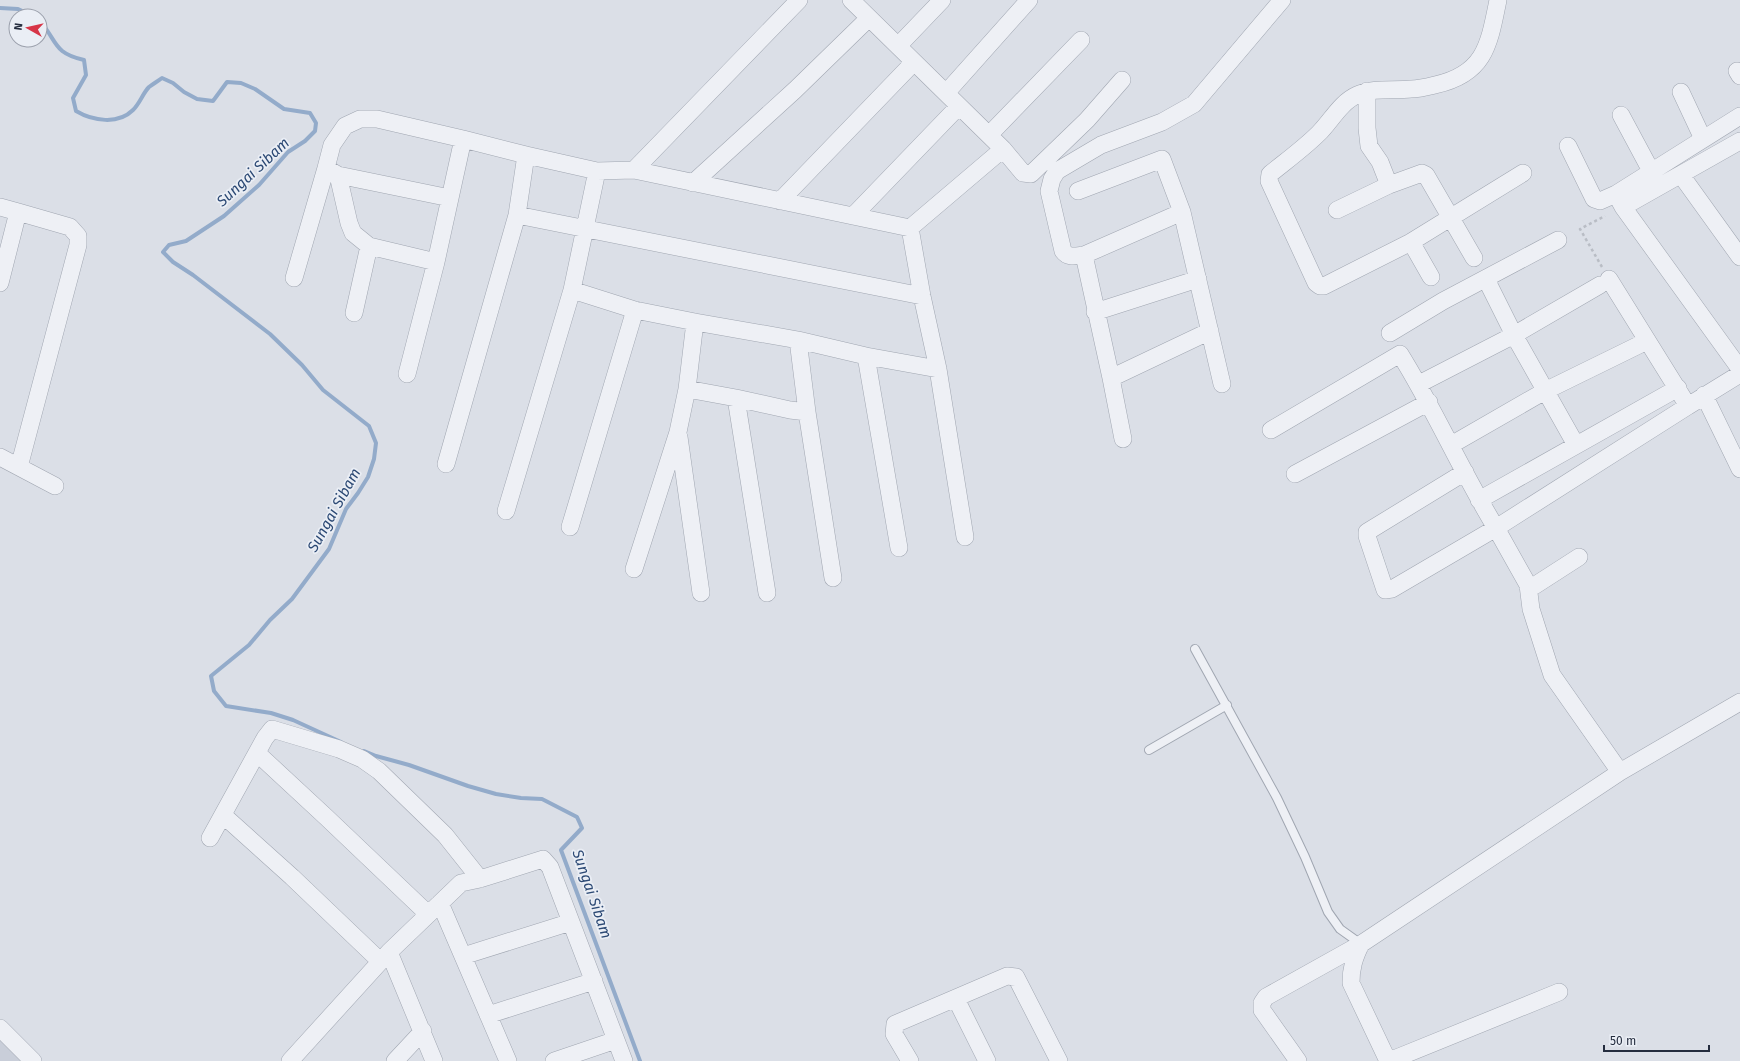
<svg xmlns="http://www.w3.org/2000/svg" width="1740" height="1061" viewBox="0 0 1740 1061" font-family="'Fira Sans',sans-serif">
<rect width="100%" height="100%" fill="#dbdfe7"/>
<path fill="#c9ced9" d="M0,1034L27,1061H0Z"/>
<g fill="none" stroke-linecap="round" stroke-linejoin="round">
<path stroke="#93abca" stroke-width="4" d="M0,8L18,9L33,16
M40,21C58,42 53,53 84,60L86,75L73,98L76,111C93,121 118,125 133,110C140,103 143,93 149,87C153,84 158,81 162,78L173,83L184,92L197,99L213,101L227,82L241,83L255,89L284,109L310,113L316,123L315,131L305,141L288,152L259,185L224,216L186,241L169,245L163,252L173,262L193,275L270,334L302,365L323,390L369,426L376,443L374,459L368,477L358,493L346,509L329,549L292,599L270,620L249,645L211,676L214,691L226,706L271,713L293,720L341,742
M364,751L376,756L409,765L468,786L496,794L521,798L542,799L577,817L582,828L561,850L640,1061"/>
<g stroke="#a0a6b1" stroke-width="10">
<path id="lane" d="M1195,649L1277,798L1305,857L1328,912L1340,929L1361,944
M1149,750L1227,705"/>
</g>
<g stroke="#a0a6b1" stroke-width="18">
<path id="street" d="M851,0L1003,149L910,228
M1498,0C1489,45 1485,74 1435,85C1427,87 1419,89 1411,89C1393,91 1374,87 1357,95C1341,102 1331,121 1319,133C1304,148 1286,161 1270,174L1269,181L1316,283L1320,286H1324L1411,242L1523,173
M898,46L942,0
M1737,71L1740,76
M1367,91V128L1369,146L1380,162L1389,185
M1681,92L1703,139
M946,93L1029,0
M1621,115L1651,171
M989,135L1081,40
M1568,146L1594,199L1600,201L1616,194L1623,207L1740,369
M1003,149L1023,173L1031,174L1087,120L1122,80
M526,155L597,171L634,170L910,228L922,296L938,369L965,537
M326,168L332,145L345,126L360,119H377L463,139
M634,170L799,0
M338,175L450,198
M1681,175L1740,257
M693,183L795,90L869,18
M1078,191L1162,159L1182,212
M1616,194L1740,116
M780,201L914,62
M0,207L18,212L0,283
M1623,207L1740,141
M1337,210L1389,185L1422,173L1426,175L1474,258
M18,212L70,227L78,236V245L19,467
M517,215L922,296
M853,216L959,106
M1411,242L1431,277
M1084,255L1111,378L1123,439
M294,278L326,168L338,175L349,223L353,233L369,246
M1486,279L1514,335L1576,445
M1609,279L1688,406L1740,374
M572,290L635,310L695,322L798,340L866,356L899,548
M1095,312L1198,279
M354,313L369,246L436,262
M1390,333L1443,301L1558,240
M798,340L807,412
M866,356L938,369
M407,374L436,262L463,139L526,155L517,215L446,464
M1111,378L1210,331
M1222,384L1182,212L1084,255C1075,256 1068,258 1063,251L1049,191L1052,179L1057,171L1101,145L1162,122L1194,104L1282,0
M1419,384L1514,335L1600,285
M687,389L736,398L767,593
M1704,395L1740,469
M736,398L790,410L807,412L833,578
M1271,430L1400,354C1435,410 1461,471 1496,528L1688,406
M679,437L701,593
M1451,445L1545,391L1647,341
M0,457L55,486
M1465,472L1367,532V536L1385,590L1392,589L1496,528L1528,585L1534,586L1579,557
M1295,474L1429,402
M1479,500L1678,388
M506,511L572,290L597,171
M570,527L635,310
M634,569L678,432L687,389L695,322
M1528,585L1531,609L1552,675L1620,772
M257,753L326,817L428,914
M223,815L292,877L380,961
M210,838L265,738L272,729L339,749L362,759L379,771L445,835L480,879
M440,903L508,1061
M389,952L434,1061
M463,956L571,922
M956,999L987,1061
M488,1015L594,981
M0,1028L33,1061
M290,1061L389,952L461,883L480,879L543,859L550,867L624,1061
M395,1061L423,1031
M554,1061L616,1040
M910,1061L894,1034L895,1024L1007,976L1016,977L1059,1061
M1298,1061L1262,1010V1003L1266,997L1361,944
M1388,1061L1351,983C1351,968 1354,958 1361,944L1620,772L1740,702
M1389,1061L1559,992"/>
</g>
<path stroke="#b9bdc5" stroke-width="2.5" stroke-dasharray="3 3" stroke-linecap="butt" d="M1602,267L1580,229L1605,216"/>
<use href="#lane" stroke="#eef0f5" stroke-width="8"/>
<use href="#street" stroke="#eef0f5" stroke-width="17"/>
</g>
<g text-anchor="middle" stroke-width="3.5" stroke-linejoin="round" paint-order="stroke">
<g font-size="15" font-style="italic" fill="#2c4974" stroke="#eaeef5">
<text transform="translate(253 172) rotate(-43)" y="5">Sungai Sibam</text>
<text transform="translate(334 510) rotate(-61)" y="5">Sungai Sibam</text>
<text transform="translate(592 894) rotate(71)" y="5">Sungai Sibam</text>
</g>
</g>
<g transform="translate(28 28) rotate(278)"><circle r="19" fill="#eaeef5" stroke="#9ba0ac"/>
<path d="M0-3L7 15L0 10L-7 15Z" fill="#d73547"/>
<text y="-6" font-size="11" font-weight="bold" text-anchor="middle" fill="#242c3e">N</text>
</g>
<path d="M1604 1045v6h105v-6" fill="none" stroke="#242c3e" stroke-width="2"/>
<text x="1610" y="1045" font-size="12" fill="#242c3e" stroke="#eaeef5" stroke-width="3" paint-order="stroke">50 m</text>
</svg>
